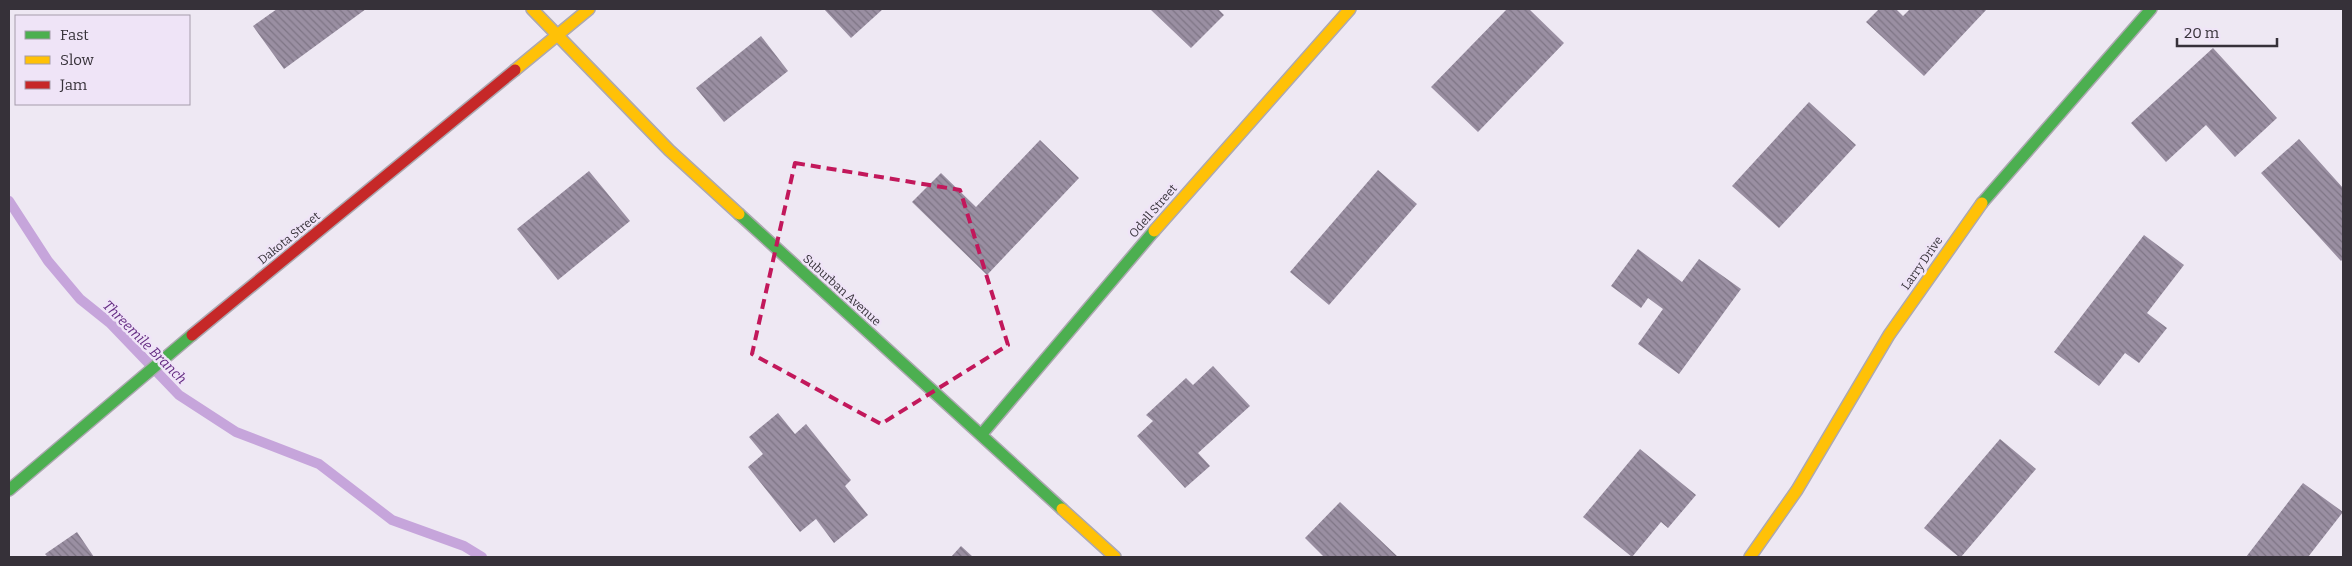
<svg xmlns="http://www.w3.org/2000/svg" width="2352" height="566" viewBox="0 0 2352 566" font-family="Bitter,serif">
<defs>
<pattern id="building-back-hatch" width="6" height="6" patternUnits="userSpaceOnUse" patternTransform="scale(1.25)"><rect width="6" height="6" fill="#9a8fa2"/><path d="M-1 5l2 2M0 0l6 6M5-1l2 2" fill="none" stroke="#7e7585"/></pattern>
</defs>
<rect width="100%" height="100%" fill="#eee8f3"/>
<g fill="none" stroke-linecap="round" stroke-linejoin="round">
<path stroke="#c6a5db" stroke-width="10" d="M9,201L48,261L80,299L110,323L179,395L236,432L319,464L392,520L464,546L482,557"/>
</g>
<path fill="url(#building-back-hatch)" d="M277,9H366L284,69L253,26Z
M824,9H883L851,38Z
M1150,9H1218L1224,15L1191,48Z
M1507,9H1529L1564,43L1478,132L1431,87Z
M1879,9H1896L1903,16L1910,9H1987L1924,76L1866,22Z
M761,36L788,71L724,122L696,88Z
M2213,48L2277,118L2235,157L2206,125L2166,162L2131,123Z
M1809,102L1856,145L1779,228L1732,186Z
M2299,139L2343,188V259L2341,261L2261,173Z
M1040,140L1079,178L987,275L912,202L941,173L976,207Z
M1378,170L1417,204L1329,305L1290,272Z
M589,171L630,221L558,280L517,229Z
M2144,235L2184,265L2147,313L2167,328L2139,363L2125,353L2099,386L2054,352Z
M1638,249L1682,282L1699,259L1741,289L1679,374L1638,344L1663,309L1648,298L1641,308L1611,286Z
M1213,366L1250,406L1198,453L1210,466L1185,488L1137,436L1153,421L1146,415L1186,378L1193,385Z
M778,413L795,434L806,424L851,480L845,486L868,515L834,543L816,519L800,532L748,467L763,454L749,437Z
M2000,439L2036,469L1961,557H1959L1924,528Z
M1640,449L1696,495L1668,528L1661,522L1632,557L1583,517Z
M2303,483L2343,512L2308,557H2246Z
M1340,502L1398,557H1324L1305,538Z
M77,532L94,557H48L45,554Z
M961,546L973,557H951Z"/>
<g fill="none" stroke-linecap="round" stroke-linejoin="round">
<g stroke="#aca8b0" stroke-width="14">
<path id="fast" d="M1982,203L2151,9
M739,214L1062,509
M981,435L1154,231
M9,490L192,335"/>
</g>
<g stroke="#aca8b0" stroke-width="14">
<path id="slow" d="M532,9L669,150L739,214
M515,70L589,9
M1154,231L1350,9
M1062,509L1115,557
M1750,557L1797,490L1889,335L1982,203"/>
</g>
<g stroke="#aca8b0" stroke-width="14">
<path id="jam" d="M192,335L515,70"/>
</g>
<use href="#fast" stroke="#4caf50" stroke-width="11"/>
<use href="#slow" stroke="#ffc107" stroke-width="11"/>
<use href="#jam" stroke="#c62828" stroke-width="11"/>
</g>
<path fill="none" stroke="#c2185b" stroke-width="4" stroke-dasharray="10 6" stroke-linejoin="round" d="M795,163L960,190L1008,345L881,424L752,354Z"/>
<g text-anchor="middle" stroke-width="5" stroke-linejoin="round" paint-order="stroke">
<g font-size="12" fill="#363139" stroke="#efe4f7">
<text transform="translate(1153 211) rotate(-49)" y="4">Odell Street</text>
<text transform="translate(289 238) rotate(-39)" y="4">Dakota Street</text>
<text transform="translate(1922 263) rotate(-55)" y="4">Larry Drive</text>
<text transform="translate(842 290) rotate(42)" y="4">Suburban Avenue</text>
</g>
<g font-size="14" font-style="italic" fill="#632a81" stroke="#efe4f7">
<text transform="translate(145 342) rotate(45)" y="5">Threemile Branch</text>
</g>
</g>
<rect width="2352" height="566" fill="none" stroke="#363139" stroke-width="20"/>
<rect x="15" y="15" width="175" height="90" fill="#efe4f7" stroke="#a59cab"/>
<rect x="25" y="31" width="25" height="8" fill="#4caf50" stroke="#a59cab"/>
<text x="60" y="40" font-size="15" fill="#363139">Fast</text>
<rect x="25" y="56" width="25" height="8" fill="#ffc107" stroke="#a59cab"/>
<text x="60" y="65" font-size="15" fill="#363139">Slow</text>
<rect x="25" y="81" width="25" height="8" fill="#c62828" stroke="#a59cab"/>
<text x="60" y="90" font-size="15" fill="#363139">Jam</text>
<path d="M2177 38v8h100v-8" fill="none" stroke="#363139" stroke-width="2.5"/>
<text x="2184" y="38" font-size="15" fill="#363139" stroke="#efe4f7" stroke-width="4" paint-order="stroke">20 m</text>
</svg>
